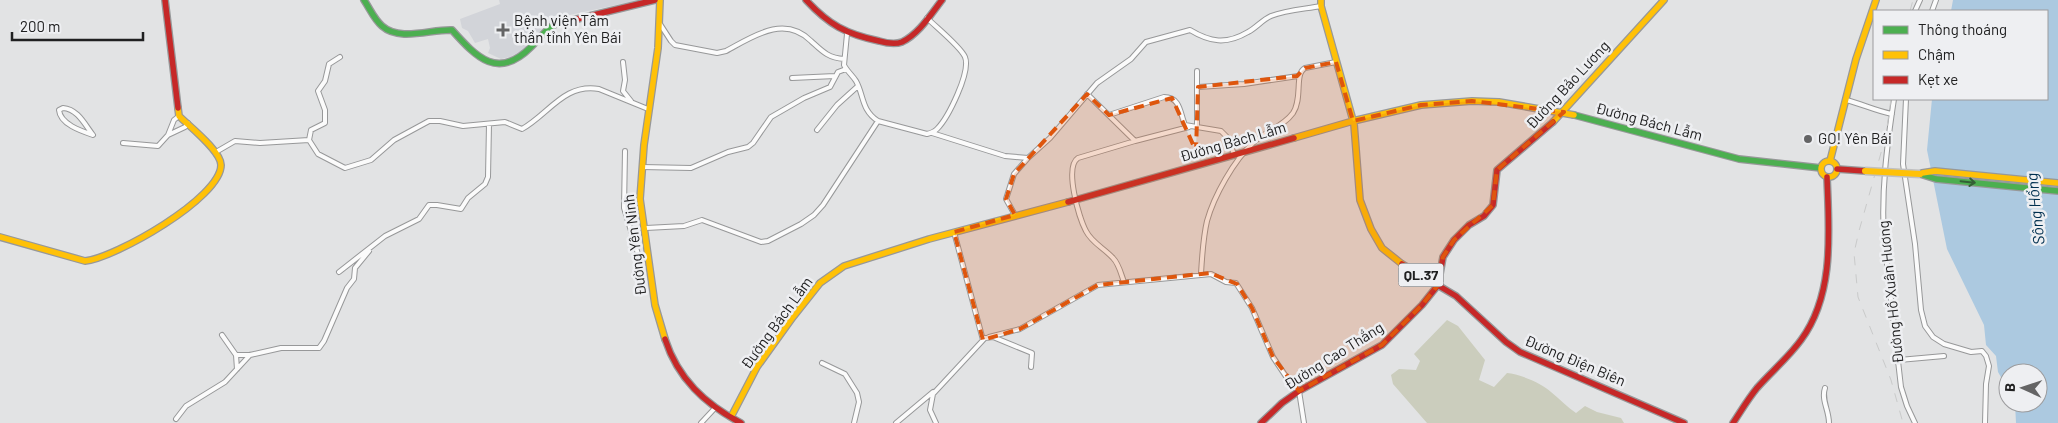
<svg xmlns="http://www.w3.org/2000/svg" width="2058" height="423" viewBox="0 0 2058 423" font-family="Barlow,sans-serif">
<rect width="100%" height="100%" fill="#e2e3e4"/>
<path fill="#d2d4d9" d="M499,0H640L560,17L542,29L521,51L510,57L501,59L488,53L490,48L488,39L475,43L468,31L462,28L460,19L500,4Z"/>
<path fill="#cbcdbd" d="M1447,320L1458,326L1485,360L1479,380L1494,387L1507,373C1519,374 1542,383 1551,392C1560,399 1567,407 1576,413L1585,406L1597,412L1621,418L1624,423H1427L1393,384L1391,375L1399,369L1416,370L1420,361L1414,354Z"/>
<path fill="#acc9e0" d="M1953,0H2058V423H2016L2015,403H2038V373H2008V389L1998,372L1996,356L1986,345L1984,325L1947,249L1927,150L1932,99H2047V11H1951Z"/>
<g fill="none" stroke-linecap="round" stroke-linejoin="round">
<g stroke="#979899" stroke-width="6">
<path id="street" d="M1915,11L1920,0
M1932,11L1936,0
M660,24L671,41L675,45L717,53L726,51C752,37 784,14 811,41C822,51 828,58 844,59
M847,34L844,65C847,71 852,75 856,81C864,95 861,110 878,121L927,134C931,133 934,132 937,129C948,118 971,72 965,57C961,47 936,27 927,18
M623,62L625,80L623,91L631,101
M792,78L835,76
M1198,87L1244,84L1298,76
M1087,94L1135,141L1189,127
M1894,99C1887,145 1881,191 1884,238L1901,387L1907,406L1915,423
M1906,99L1903,164L1915,244L1921,310L1925,326L1933,337L1944,344L1971,352L1982,351L1986,356L1989,366L1986,384L1985,423
M1846,100C1862,104 1876,111 1892,114
M63,108C78,109 85,125 93,135C81,131 60,124 59,110Z
M1109,115L1164,97C1181,97 1180,114 1185,125L1221,131L1227,137L1234,154
M179,116L174,120L168,135L185,127L188,123
M1197,127V71
M817,130L837,105L858,86
M932,133L1005,156L1028,158
M309,140L311,130L325,123V110L318,91L325,81L329,64L340,57
M123,143L158,146L168,135
M625,151L624,208L638,254L642,258L649,259
M216,152L235,141L260,143L309,140L318,154L345,168L371,160L394,140L429,121H440L463,126L505,122L522,129C549,114 564,83 599,89L648,109
M642,167L691,168L728,152L748,147L753,143L771,117L804,98L830,87L838,72L846,69
M1015,215L1006,199L1014,174L1028,158L1050,138L1097,83L1131,59L1146,42L1190,30C1210,42 1226,45 1248,32C1256,28 1262,20 1271,16C1286,10 1305,9 1321,6
M646,228L684,226L702,220L761,242L768,241L801,224L814,215L823,205L878,121
M954,232L983,340
M339,272L385,236L419,219L429,205H437L461,209L468,198L485,184L488,177L489,124
M1201,274C1202,256 1203,238 1207,221C1214,196 1234,160 1253,143C1265,131 1283,127 1293,113C1303,98 1294,74 1305,68L1336,62
M1124,282C1121,274 1119,264 1113,258C1104,248 1092,243 1086,231C1079,218 1064,167 1078,158L1135,141
M222,335L236,355H250L281,348H319L324,341L347,288L354,279L355,268L369,251
M989,337L1020,329L1098,285L1211,274L1226,282L1236,283L1252,308L1273,357L1291,384L1299,391L1304,423
M236,355L237,369
M1899,360L1944,356
M822,363L845,374L857,393L859,402L854,423
M1825,388C1821,400 1829,410 1829,423
M176,419L186,406L225,382L250,355
M701,423L715,408
M896,423L933,392
M936,423L930,410L933,394L985,338L993,337L1032,353L1031,367"/>
</g>
<g stroke="#979899" stroke-width="8">
<path id="fast" d="M364,0C370,9 374,19 382,26C400,42 431,29 452,30C477,58 498,80 531,47C538,40 546,29 554,25C558,23 564,22 569,21
M1574,115L1739,159L1821,168
M1920,174L1936,179L2058,191"/>
</g>
<g stroke="#979899" stroke-width="8">
<path id="slow" d="M660,0L658,48L644,145L640,199L655,305L665,339
M1321,0V6L1354,124L1360,200L1371,229L1382,248L1402,264
M1553,122L1664,0
M1294,138L1353,121L1421,105L1472,101L1499,102L1574,115
M1830,161L1856,59L1876,0
M1821 169a8 8 0 1 1 16 0a8 8 0 1 1-16 0Z
M1922,173L1935,171L2058,183
M0,237L85,261C115,258 221,198 221,165C221,151 189,126 179,116L178,108
M731,417L757,367L793,317L820,283L844,266L929,239L1068,202"/>
</g>
<g stroke="#979899" stroke-width="8">
<path id="jam" d="M165,0L178,108
M806,0C829,25 846,34 879,41C886,43 894,45 902,42C919,34 931,14 942,0
M569,21L655,0
M1837,169L1865,171
M1068,202L1294,138
M1402,264L1456,296L1506,342L1520,352L1684,423
M665,339C678,379 705,404 741,423
M1261,423L1282,403L1299,391L1382,345L1422,305L1438,285L1443,257L1454,240L1469,225L1484,216L1493,205L1497,170L1553,122
M1733,423C1741,411 1748,399 1757,388C1771,372 1788,358 1801,340C1835,294 1829,231 1827,177"/>
</g>
<use href="#street" stroke="#fbfbfb" stroke-width="4"/>
<use href="#fast" stroke="#4caf50" stroke-width="5.5"/>
<use href="#slow" stroke="#ffc107" stroke-width="5.5"/>
<use href="#jam" stroke="#c62828" stroke-width="5.5"/>
<path stroke="#c9caca" stroke-width="1" stroke-dasharray="9 9" stroke-linecap="butt" d="M1910,11L1913,0
M1891,99L1886,135L1859,231L1854,253L1858,297L1891,380L1903,423"/>
<g stroke="#c0c0c1" stroke-width="9" stroke-linecap="butt">
<path id="slow-bridge" d="M1865,171L1920,174"/>
</g>
<use href="#slow-bridge" stroke="#ffc107" stroke-width="6"/>
</g>
<defs><path id="oneway-shaft" d="M-6 0H5M1.5-3L5.5 0L1.5 3" fill="none" stroke-width="1.6" stroke-linecap="round" stroke-linejoin="round" transform="scale(1.25)"/></defs>
<use stroke="#346036" href="#oneway-shaft" transform="translate(1968 182) rotate(6)"/>
<path fill="#de560d" fill-opacity="0.2" stroke="#de560d" stroke-width="4" stroke-dasharray="10 6" stroke-linejoin="round" d="M1336,62L1353,121L1421,105L1472,101L1564,112L1497,170L1493,205L1454,240L1443,257L1438,285L1422,305L1382,345L1299,391L1273,357L1252,308L1237,284L1210,273L1098,285L1020,329L983,340L954,232L1015,215L1006,199L1014,174L1087,94L1109,115L1172,98L1196,151L1198,87L1297,76L1305,68Z"/>
<g fill="#646465" stroke="#eeeff2" stroke-width="2">
<path d="M500.5 22.5h5v5h5v5h-5v5h-5v-5h-5v-5h5z"/>
<circle cx="1808" cy="139" r="5"/>
</g>
<g text-anchor="middle" stroke-width="5" stroke-linejoin="round" paint-order="stroke">
<rect fill="#eeeff2" stroke="#5e5e60" stroke-width="1" x="1398.5" y="263.5" width="45" height="23" rx="4"/>
<g font-size="14" font-weight="bold" fill="#202021">
<text x="1421" y="280">QL.37</text>
</g>
<g font-size="15" fill="#202021" stroke="#eeeff2" text-anchor="start">
<text x="514" y="26">Bệnh viện Tâm<tspan x="514" dy="17">thần tỉnh Yên Bái</tspan></text>
<text x="1818" y="144">GO! Yên Bái</text>
</g>
<g font-size="15" fill="#202021" stroke="#eeeff2">
<text transform="translate(1568 85) rotate(-47)" y="5">Đường Bảo Lương</text>
<text transform="translate(1649 122) rotate(15)" y="5">Đường Bách Lẫm</text>
<text transform="translate(1233 142) rotate(-16)" y="5">Đường Bách Lẫm</text>
<text transform="translate(635 245) rotate(-97)" y="5">Đường Yên Ninh</text>
<text transform="translate(1891 292) rotate(-96)" y="5">Đường Hồ Xuân Hương</text>
<text transform="translate(777 323) rotate(-54)" y="5">Đường Bách Lẫm</text>
<text transform="translate(1334 356) rotate(-32)" y="5">Đường Cao Thắng</text>
<text transform="translate(1575 361) rotate(23)" y="5">Đường Điện Biên</text>
</g>
<g font-size="16" font-style="italic" fill="#003050" stroke="#eeeff2">
<text transform="translate(2035 209) rotate(-96)" y="6">Sông Hồng</text>
</g>
</g>
<rect x="1873" y="10" width="175" height="90" fill="#eeeff2" stroke="#9c9c9e"/>
<rect x="1883" y="26" width="25" height="8" fill="#4caf50" stroke="#9c9c9e"/>
<text x="1918" y="35" font-size="15" fill="#202021">Thông thoáng</text>
<rect x="1883" y="51" width="25" height="8" fill="#ffc107" stroke="#9c9c9e"/>
<text x="1918" y="60" font-size="15" fill="#202021">Chậm</text>
<rect x="1883" y="76" width="25" height="8" fill="#c62828" stroke="#9c9c9e"/>
<text x="1918" y="85" font-size="15" fill="#202021">Kẹt xe</text>
<g transform="translate(2023 388) rotate(273)"><circle r="24" fill="#eeeff2" stroke="#9c9c9e"/>
<path d="M0-4L9 19L0 12L-9 19Z" fill="#646465"/>
<text y="-8" font-size="14" font-weight="bold" text-anchor="middle" fill="#202021">B</text>
</g>
<path d="M12 32v8h131v-8" fill="none" stroke="#202021" stroke-width="2.5"/>
<text x="20" y="32" font-size="15" fill="#202021" stroke="#eeeff2" stroke-width="4" paint-order="stroke">200 m</text>
</svg>
